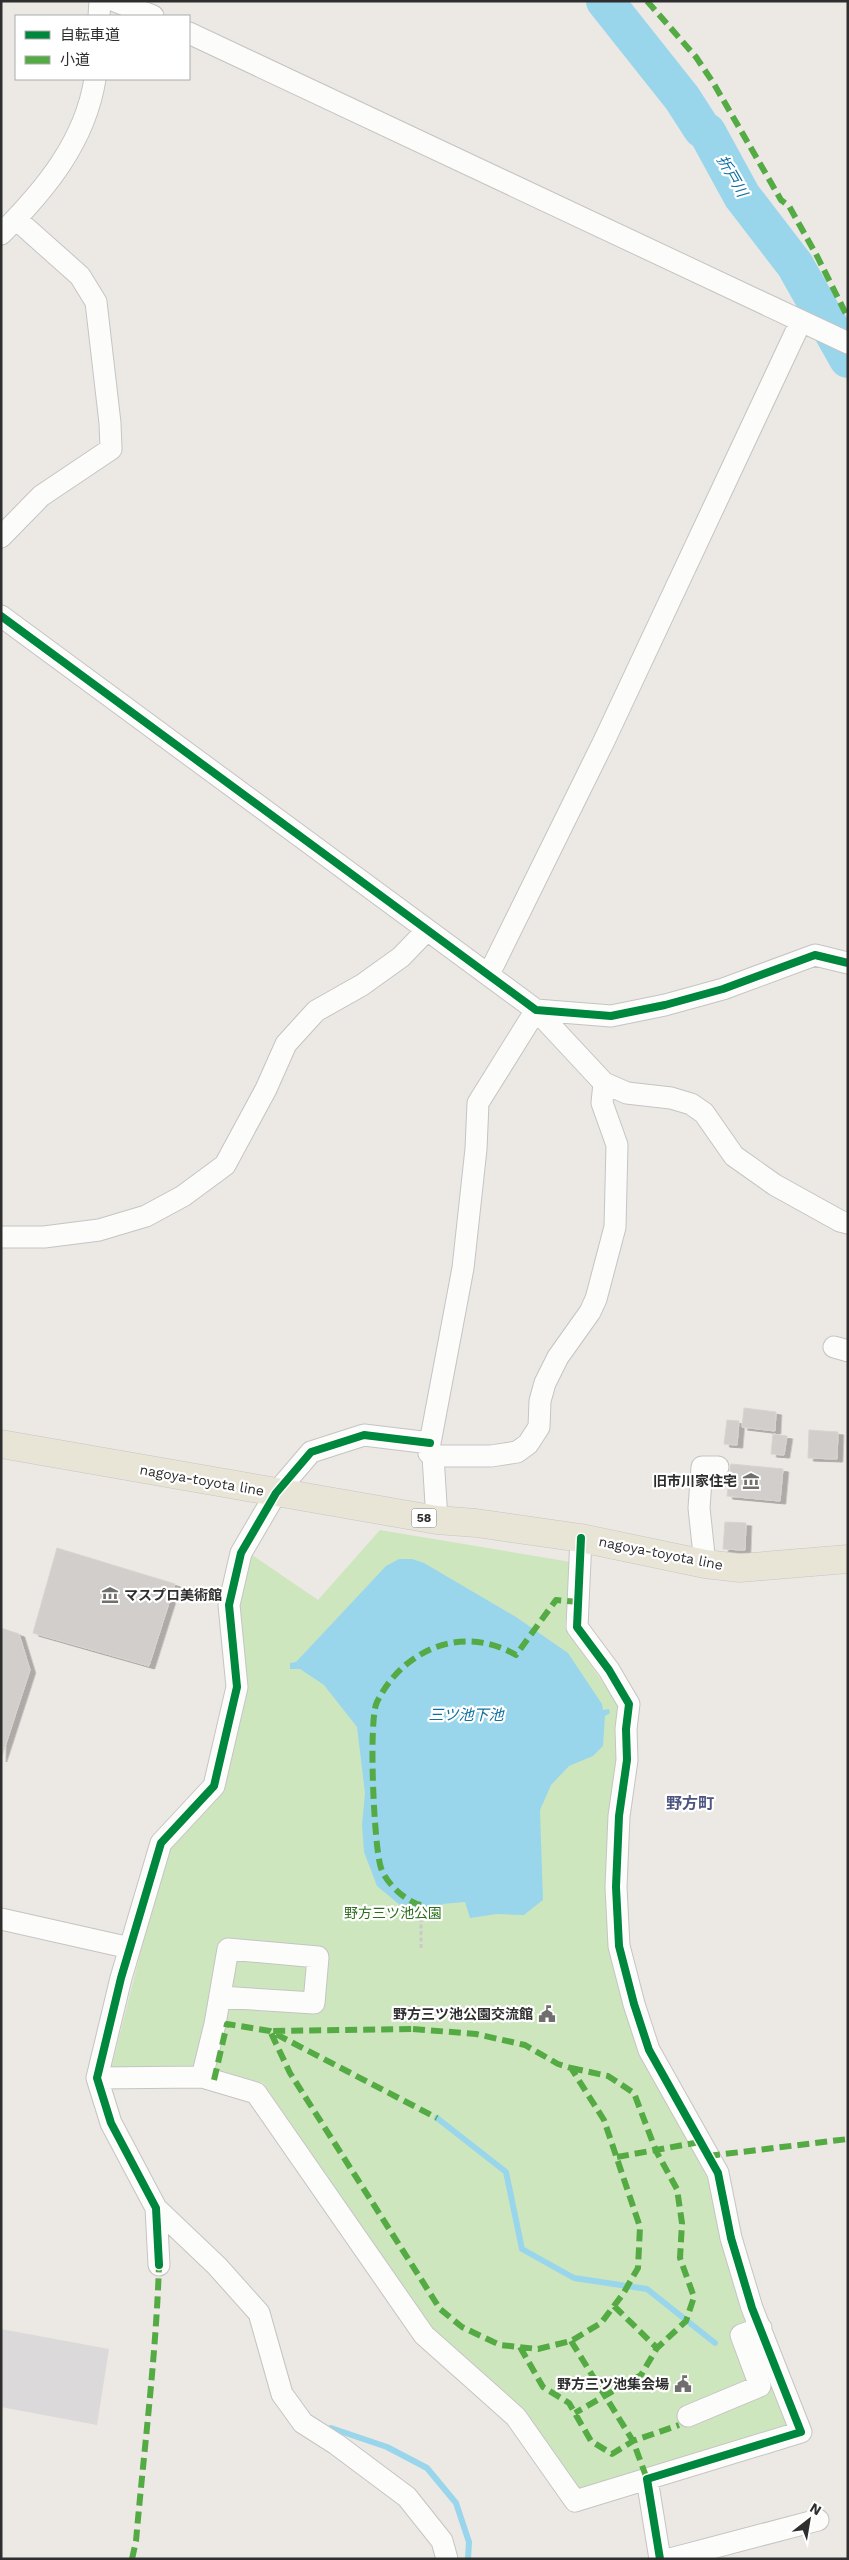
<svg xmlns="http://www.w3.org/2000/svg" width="849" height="2560" viewBox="0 0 849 2560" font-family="'Work Sans','Noto Sans JP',sans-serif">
<defs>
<filter id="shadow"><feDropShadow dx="5.5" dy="3" stdDeviation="0" flood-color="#0004"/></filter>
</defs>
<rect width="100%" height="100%" fill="#ece8e4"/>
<path fill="#dcd9db" d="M1,2329L109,2349L97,2425L1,2407Z"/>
<path fill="#cee6be" d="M380,1530L571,1562L565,1628L620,1707L606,1890L644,2056L709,2181L741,2312L788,2425L577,2492L519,2407L426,2323L263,2083L198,2067L111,2069L167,1848L220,1788L236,1607L252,1555L318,1600Z"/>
<path fill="#99d6ec" d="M399,1559H412L424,1563L516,1617L568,1653L602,1704L603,1710L609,1709L610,1713L605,1716L603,1746L593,1756L569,1766L551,1785L540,1810L543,1900L524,1915L497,1914L470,1918L465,1902L442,1904L441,1917L407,1911L377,1886L364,1852L362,1825L365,1793L357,1727L324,1685L300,1669H290V1663L296,1662L386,1566Z"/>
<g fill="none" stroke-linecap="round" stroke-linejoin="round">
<path stroke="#99d6ec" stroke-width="6" d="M437,2118L506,2172L522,2249L574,2278L647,2289L715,2343
M331,2428L387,2447L427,2468L456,2503L469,2542L468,2559"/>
<path stroke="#99d6ec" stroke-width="38" d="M605,1L682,98L702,129L707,132L742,196L795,265L848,359"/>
</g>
<path fill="#d1cecb" stroke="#d7d4d0" filter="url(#shadow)" d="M744,1408L776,1412L775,1431L742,1427Z
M727,1420L739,1421L737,1445L724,1444Z
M809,1430L838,1432L837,1459L808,1458Z
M773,1434L787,1436L784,1455L771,1454Z
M731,1464L783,1469L780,1501L727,1496Z
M725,1522L746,1523L745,1550L723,1549Z
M57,1548L175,1584L149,1666L33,1633Z
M1,1628L19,1634L30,1670L1,1759Z"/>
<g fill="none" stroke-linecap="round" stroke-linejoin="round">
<g stroke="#c5c4c5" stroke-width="23">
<path id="minor" d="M115,1L153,16
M99,16L100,1
M189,33L848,343
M1,234C45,190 85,142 95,79
M1,537L41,496L111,449L110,423L96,302L80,276L16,219
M1,616L536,1010L611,1016L665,1005L723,989L815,955L848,963
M489,974L604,741L801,321
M1,1237H44L99,1230L146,1216L183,1196L225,1165L266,1089L286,1044L316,1011L362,985L401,957L427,930
M834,1347L848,1351
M433,1456H491L517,1452L528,1444L539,1427L540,1401L545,1383L558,1357L590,1312L596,1299L615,1227L617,1145L602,1103L604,1083
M437,1520L433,1456L429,1453L430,1443L463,1268L476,1149L478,1103L536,1010L604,1083L627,1093L671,1098L691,1104L704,1113L734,1156L775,1185L840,1221L848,1223
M581,1538L577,1627L609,1670L629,1704L626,1729L627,1760L619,1816L616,1887L619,1946L634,2004L649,2050L718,2173L731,2238L752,2308L801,2432L647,2479L660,2559
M705,1564L699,1508L702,1467H718
M1,1919L130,1948
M202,2077L215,2024L228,1949L318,1957L314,2003L220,1997
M97,2078L202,2077L256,2093L424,2335L516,2417L575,2501L647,2479
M156,2208L217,2266L259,2313L282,2394L303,2423L336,2444L407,2497L442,2541L447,2559
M159,2265L156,2208L111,2123L97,2078L121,1978L161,1843L214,1786L237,1687L229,1605L241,1553L276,1493L311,1452L364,1435L430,1443
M688,2416L760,2386L741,2335L761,2328
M670,2559L818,2520"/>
</g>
<g stroke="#c6c5c4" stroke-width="29">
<path id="major" d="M1,1444L437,1520L476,1523L581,1538L705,1564L740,1568L848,1559"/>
</g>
<path stroke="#c9c9c8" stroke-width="3" stroke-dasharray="4 2.5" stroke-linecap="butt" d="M421,1948V1905"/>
<use href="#minor" stroke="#fcfcfb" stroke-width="21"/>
<use href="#major" stroke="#e8e4d6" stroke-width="28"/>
<path stroke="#54ab44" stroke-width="6" stroke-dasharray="12 6" stroke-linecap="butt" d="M647,1L696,57L714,84L781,200L789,206L817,256L848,318
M421,1905C406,1902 386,1883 381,1868C374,1848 368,1719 377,1702C403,1649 463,1624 516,1655L556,1600L579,1602
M413,2029L476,2034L525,2045L558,2064L571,2068L604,2120L640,2227L638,2268L623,2294L601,2323L571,2341L538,2349L500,2345L462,2327L440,2309L290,2073L270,2031Z
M571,2068L608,2076L634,2093L656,2151L677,2189L682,2223L680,2258L694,2297L686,2321L657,2348L641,2375L575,2413
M214,2080L227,2024L270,2031L437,2118
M708,2156L848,2139
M617,2157L700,2142
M614,2306L657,2348
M571,2341L633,2441L647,2479
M520,2347L543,2387L569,2403L591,2441L612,2454L633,2441L679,2425
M132,2559L136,2541C144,2449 156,2357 159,2265"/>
<g stroke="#fff" stroke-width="11">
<path id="cycleway" d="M1,616L536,1010L611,1016L665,1005L723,989L815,955L848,963
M581,1538L577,1627L609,1670L629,1704L626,1729L627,1760L619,1816L616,1887L619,1946L634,2004L649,2050L718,2173L731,2238L752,2308L801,2432L647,2479L660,2559
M159,2265L156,2208L111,2123L97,2078L121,1978L161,1843L214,1786L237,1687L229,1605L241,1553L276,1493L311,1452L364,1435L430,1443"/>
</g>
<use href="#cycleway" stroke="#00873e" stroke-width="8"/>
</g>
<defs>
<g id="museum-bare" transform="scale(1.35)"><path d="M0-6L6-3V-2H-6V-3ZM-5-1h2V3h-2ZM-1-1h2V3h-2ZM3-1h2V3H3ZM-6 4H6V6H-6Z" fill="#706f6e" stroke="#fff" stroke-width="2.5" paint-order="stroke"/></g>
<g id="civic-bare" transform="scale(1.35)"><path d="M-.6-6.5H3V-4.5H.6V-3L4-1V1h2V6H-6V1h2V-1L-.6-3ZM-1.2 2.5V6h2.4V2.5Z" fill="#706f6e" stroke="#fff" stroke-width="2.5" paint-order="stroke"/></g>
</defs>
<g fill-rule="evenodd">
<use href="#museum-bare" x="751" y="1481"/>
<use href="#museum-bare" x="110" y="1595"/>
<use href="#civic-bare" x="547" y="2014"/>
<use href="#civic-bare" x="683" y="2384"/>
</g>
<g text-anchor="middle" stroke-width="4.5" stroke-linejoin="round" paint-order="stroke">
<rect fill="#fff" stroke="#6d6d6d" stroke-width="1" x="411.5" y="1508.5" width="25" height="19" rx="4"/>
<g font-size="12" font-weight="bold" fill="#2e2e2e">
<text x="424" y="1522">58</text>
</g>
<g font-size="14" fill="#2e2e2e" stroke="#fff">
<text transform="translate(202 1480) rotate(10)" y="5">nagoya-toyota line</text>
<text transform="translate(661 1553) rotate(11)" y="5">nagoya-toyota line</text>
</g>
<g font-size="14" font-weight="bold" fill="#2e2e2e" stroke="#fff" text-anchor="end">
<text x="737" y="1486">旧市川家住宅</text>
<text x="124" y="1600" text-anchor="start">マスプロ美術館</text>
<text x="533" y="2019">野方三ツ池公園交流館</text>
<text x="669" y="2389">野方三ツ池集会場</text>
</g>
<g font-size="14" fill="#2c6e1b" stroke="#fff">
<text x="393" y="1918">野方三ツ池公園</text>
</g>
<g font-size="15" font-style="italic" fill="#0d6fa3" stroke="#fff">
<text transform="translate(732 176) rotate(60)" y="5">折戸川</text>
<text x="466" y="1720">三ツ池下池</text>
</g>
<g font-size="16" font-weight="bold" fill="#4d5680" stroke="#fff">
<text x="690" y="1809">野方町</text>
</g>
</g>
<rect width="849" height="2560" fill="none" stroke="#2e2e2e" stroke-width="5"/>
<rect x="15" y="15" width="175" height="65" fill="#ffffff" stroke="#ababab"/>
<rect x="25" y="31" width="25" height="8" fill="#00873e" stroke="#ababab"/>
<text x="60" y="40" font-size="15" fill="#2e2e2e">自転車道</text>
<rect x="25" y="56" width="25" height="8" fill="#54ab44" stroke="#ababab"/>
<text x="60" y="65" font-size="15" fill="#2e2e2e">小道</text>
<g transform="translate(809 2520) rotate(31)" stroke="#ffffff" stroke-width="4" paint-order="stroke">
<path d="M0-4L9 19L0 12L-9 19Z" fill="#2e2e2e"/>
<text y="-8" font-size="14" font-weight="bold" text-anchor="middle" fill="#2e2e2e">N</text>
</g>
</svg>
